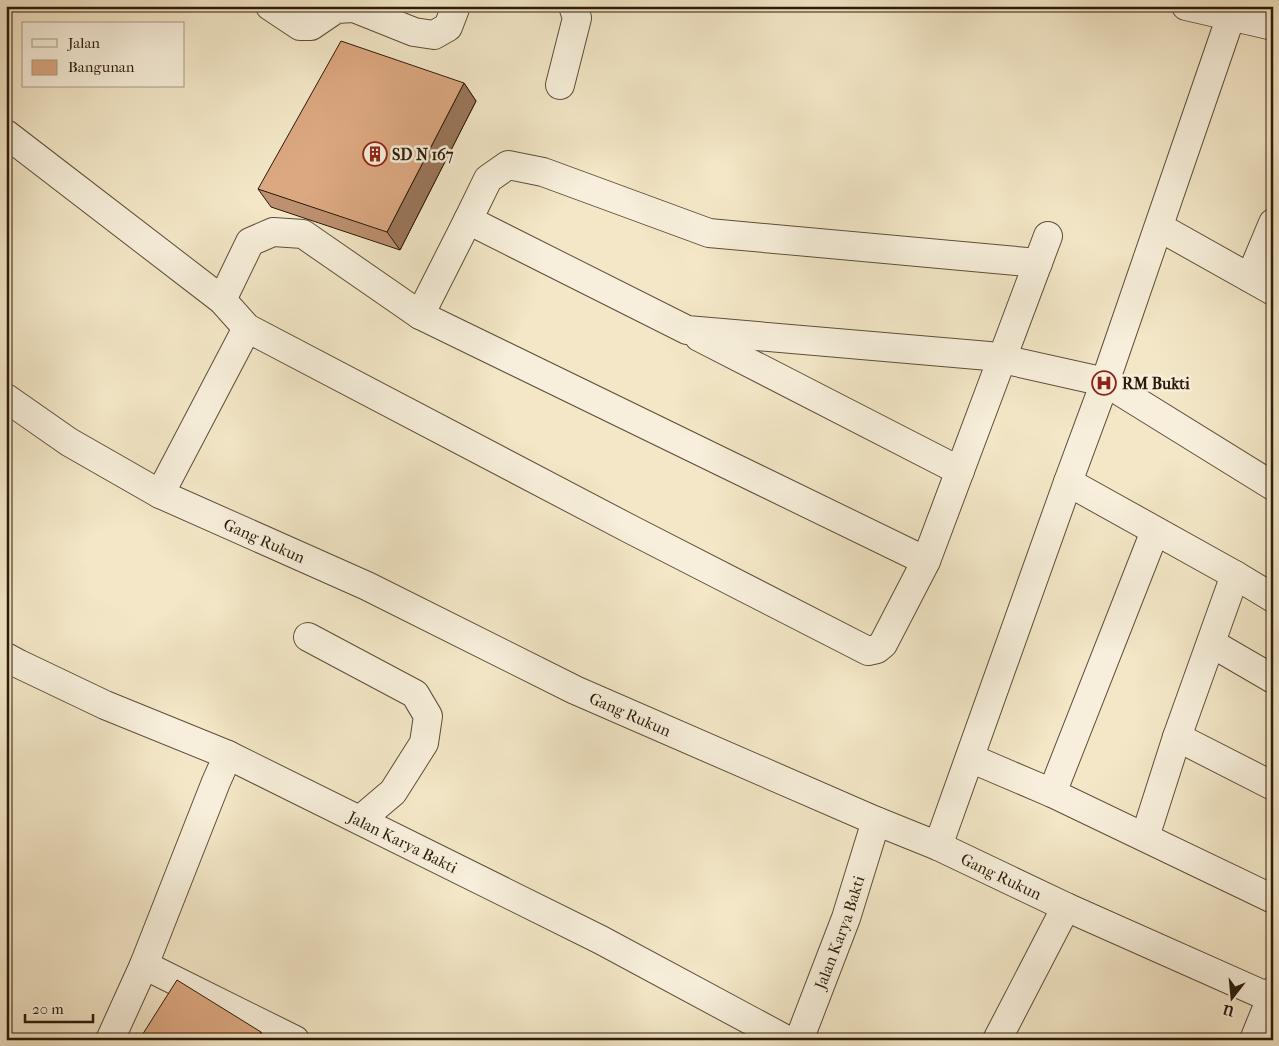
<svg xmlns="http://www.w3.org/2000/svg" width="1279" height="1046" viewBox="0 0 1279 1046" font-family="'IM FELL French Canon',serif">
<rect width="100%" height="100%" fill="#f3e7c7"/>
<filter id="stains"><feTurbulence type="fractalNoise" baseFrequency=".004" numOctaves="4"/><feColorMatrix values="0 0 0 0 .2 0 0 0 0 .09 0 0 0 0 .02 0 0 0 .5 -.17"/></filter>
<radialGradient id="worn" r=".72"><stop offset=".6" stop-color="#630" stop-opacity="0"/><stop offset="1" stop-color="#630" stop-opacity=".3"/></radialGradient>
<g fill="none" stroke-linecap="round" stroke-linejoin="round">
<g stroke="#5e4e38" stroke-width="30">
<g id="minor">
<path d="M270,6L300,26H311L336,9L354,8L414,32L434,35L448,27L456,6"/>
<path d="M1186,6L1273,26"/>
<path d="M560,85L577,18L573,6"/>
<path d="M6,134L222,300L247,328L630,529L868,651L877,649L883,644L926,561L1048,236"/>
<path d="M468,220L687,330L989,356L1105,382L1273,486"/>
<path d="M1159,227L1273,291"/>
<path d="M1250,278L1273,223"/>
<path d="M222,300L250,242L273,232L303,234L420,315L926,561"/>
<path d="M420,315L468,220L488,179L508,165L543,172L709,233L1038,263"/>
<path d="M699,337L960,471"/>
<path id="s1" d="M6,398L69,442L160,494L367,586L575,690L876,821L938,846L1066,907L1273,999"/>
<path d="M1068,482L1235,575L1273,598"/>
<path d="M160,494L247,328"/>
<path d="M308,637L415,694L428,716L424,743L393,792L360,820"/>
<path d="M1211,643L1273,679"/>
<path id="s2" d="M6,657L19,664L105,705L228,755L601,940L785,1039L792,1040"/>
<path d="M1177,737L1273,786"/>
<path d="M970,758L1052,793L1273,899"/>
<path d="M1052,793L1155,531"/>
<path d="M1145,837L1177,737L1235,575"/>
<path d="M938,846L1068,482L1105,382L1231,16"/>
<path d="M144,965L295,1040"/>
<path d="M110,1040L144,965L216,782L228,755"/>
<path id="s3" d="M793,1040L801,1035L846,918L876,821"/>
<path d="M997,1040L1066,907"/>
<path d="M1254,1040L1271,998L1273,991"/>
</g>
</g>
<use href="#minor" stroke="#f7efdb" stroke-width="28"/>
</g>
<path fill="#bd906f" stroke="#2c1b08" d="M464,83L476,101L400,250L271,207L258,189Z"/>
<path fill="#9a765a" stroke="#2c1b08" d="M464,83L476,101L400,250L387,232Z
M261,1032L266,1040H256Z"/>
<path fill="#dca881" stroke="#2c1b08" d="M341,41L464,83L387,232L258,189Z
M177,980L261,1032L256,1040H139Z"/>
<defs>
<g id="building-ring" transform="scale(1.25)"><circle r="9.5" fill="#f7efdb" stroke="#8f2418" stroke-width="1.5"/><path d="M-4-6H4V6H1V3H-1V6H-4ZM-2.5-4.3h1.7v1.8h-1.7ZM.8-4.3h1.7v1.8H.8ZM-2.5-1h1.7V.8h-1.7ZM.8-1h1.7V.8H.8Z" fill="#8f2418"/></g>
<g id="hospital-ring" transform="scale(1.25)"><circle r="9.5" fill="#f7efdb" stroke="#8f2418" stroke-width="1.5"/><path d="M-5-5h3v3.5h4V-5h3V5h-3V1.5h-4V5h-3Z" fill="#8f2418"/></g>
</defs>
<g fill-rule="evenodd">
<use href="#building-ring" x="375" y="154"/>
<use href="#hospital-ring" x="1104" y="383"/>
</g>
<g text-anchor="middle" stroke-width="5" stroke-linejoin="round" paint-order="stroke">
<g font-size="16" font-weight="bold" fill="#2c1b08" stroke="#f7efdb" text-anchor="start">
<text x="392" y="160">SD N 167</text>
<text x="1122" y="389">RM Bukti</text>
</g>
<g font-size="16" fill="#2c1b08" stroke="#f7efdb">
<text dy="6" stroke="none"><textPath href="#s1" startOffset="296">Gang Rukun</textPath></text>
<text dy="6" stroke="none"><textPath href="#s1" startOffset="701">Gang Rukun</textPath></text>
<text dy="6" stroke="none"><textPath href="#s2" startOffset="438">Jalan Karya Bakti</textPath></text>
<text dy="6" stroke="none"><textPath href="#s1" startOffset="1106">Gang Rukun</textPath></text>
<text dy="6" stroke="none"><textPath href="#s3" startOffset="119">Jalan Karya Bakti</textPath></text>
</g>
</g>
<rect width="1279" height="1046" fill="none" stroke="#f3e7c7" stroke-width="25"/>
<rect x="8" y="8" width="1264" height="1031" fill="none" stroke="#2c1b08" stroke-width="2.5"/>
<rect x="12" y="12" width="1254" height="1021" fill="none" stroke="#2c1b08"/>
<rect x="22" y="22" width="162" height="65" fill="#f7efdb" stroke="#a69a87"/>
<rect x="32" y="39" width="25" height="8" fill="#f7efdb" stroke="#a69a87"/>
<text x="68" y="48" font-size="15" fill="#2c1b08">Jalan</text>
<rect x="32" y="60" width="25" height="15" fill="#dca881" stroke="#a69a87"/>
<text x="68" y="72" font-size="15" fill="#2c1b08">Bangunan</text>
<g transform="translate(1232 998) rotate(196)" stroke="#f7efdb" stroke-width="4" paint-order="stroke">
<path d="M0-4L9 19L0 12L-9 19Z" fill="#2c1b08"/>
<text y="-8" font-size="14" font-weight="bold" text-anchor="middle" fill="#2c1b08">U</text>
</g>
<path d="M25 1014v8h68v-8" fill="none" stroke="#2c1b08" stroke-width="2.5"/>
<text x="32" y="1014" font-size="15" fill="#2c1b08" stroke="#f7efdb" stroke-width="4" paint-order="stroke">20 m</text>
<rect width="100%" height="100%" filter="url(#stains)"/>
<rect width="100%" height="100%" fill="url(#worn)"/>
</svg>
